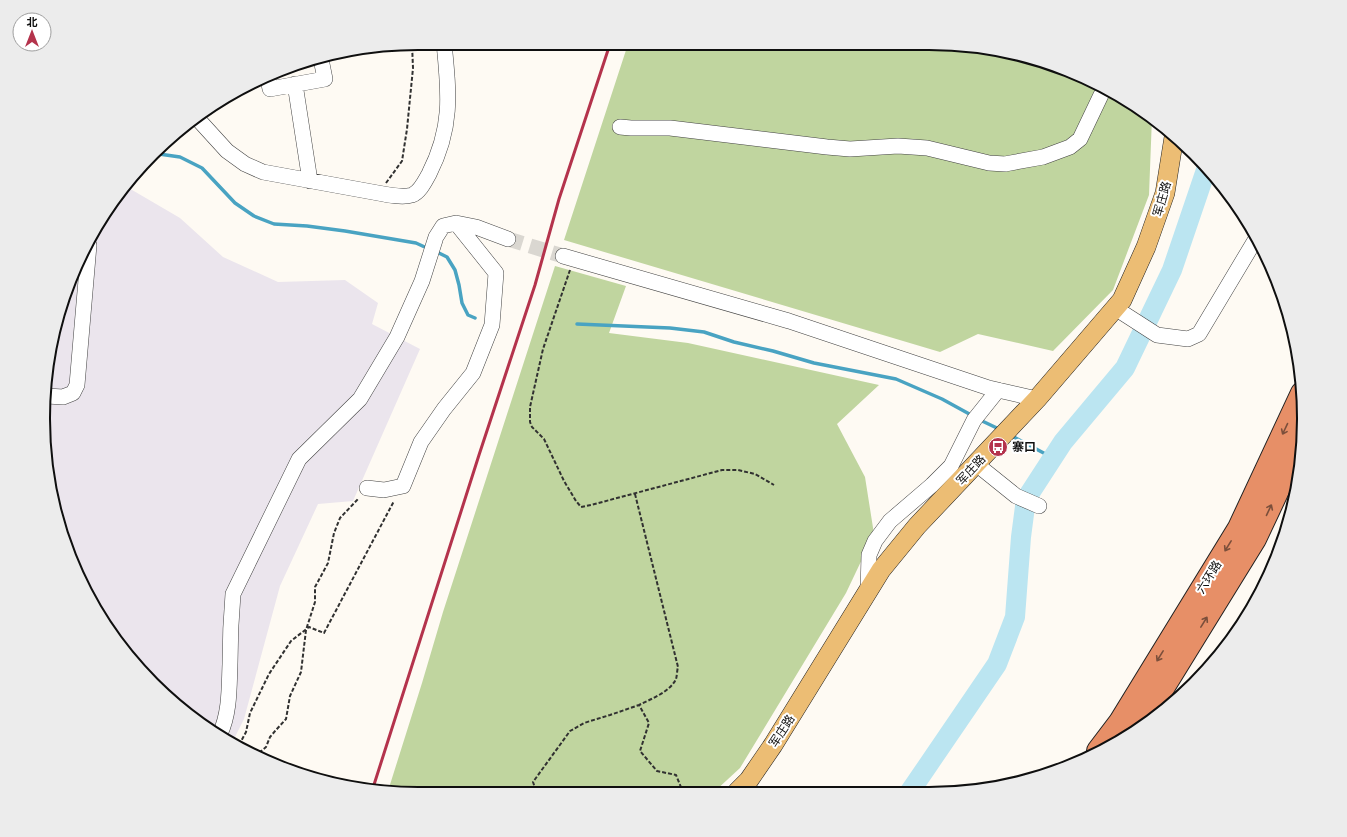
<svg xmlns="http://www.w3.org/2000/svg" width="1347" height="837" viewBox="0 0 1347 837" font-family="'Libre Baskerville','Noto Sans SC',serif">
<rect width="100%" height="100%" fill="#fefaf3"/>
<path fill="#ebe5ed" d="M127,187L180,218L223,257L278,282L345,280L378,303L372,324L420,349L353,501L318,504L280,586L244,719L233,741L190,717L106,627L63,539L43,418L63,298L106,210Z"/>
<path fill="#c0d59f" d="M628,44L919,46L990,52L997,51L1072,71L1152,117L1149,195L1113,290L1053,351L978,334L940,352L564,240Z
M555,266L626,286L609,333L688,343L879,385L837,424L865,477L874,534L846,593L740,768L714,792L388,791L422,683L443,612Z"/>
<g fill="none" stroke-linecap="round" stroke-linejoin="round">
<path stroke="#49a3c2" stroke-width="3.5" d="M159,154L180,157L202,168L235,203L254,216L274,224L307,226L345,231L416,243L429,249
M435,251L447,257L455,270L459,285L462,303L468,315L475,318
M577,324L670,328L704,332L734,342L773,351L814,363L896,379L942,399L973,416
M980,420L999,429
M1010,435L1053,458"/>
<path stroke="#bbe5f1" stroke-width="20" d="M909,793L997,664L1015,617L1021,537L1026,499L1063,442L1125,368L1172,270L1207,167"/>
<path stroke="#dad7d1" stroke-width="15" stroke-dasharray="15 8" stroke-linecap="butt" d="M508,239L563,256"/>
<g stroke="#424242" stroke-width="16">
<path id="minor" d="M268,79L270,89L325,79L321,59
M295,84L310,181
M196,117L227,151L245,164L263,172L378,193C388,195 403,198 412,195C420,192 425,181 429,174C453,127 449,93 444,43
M620,127L631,128H670L827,147L850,149L898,146L927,148L989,163L1005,164L1043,157L1070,147L1080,139L1101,95
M563,256L789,321L989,388L1037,399
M1115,308L1157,335L1188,339L1199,334L1257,237
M47,396L63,397L73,393L77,385L89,245
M975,463L1016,496L1039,506
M367,488L384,490L403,486L421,442L444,409L473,373L492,325L496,273L456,223
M868,591L869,555L875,541L890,521L932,485L951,466L974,420L998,390
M220,734C230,712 229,688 230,664C230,641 231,617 233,594L299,459L360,399L397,337L422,281L436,237L443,226L456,223L476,227L508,239"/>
</g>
<g stroke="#202020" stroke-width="20">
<path id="major" d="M737,792L749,780L773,745L881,570L917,526L1037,399L1122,300L1146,247L1165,193L1174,137"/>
</g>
<g stroke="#202020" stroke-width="24">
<path id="highway" d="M1139,727L1255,539L1303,437
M1098,751L1120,722L1239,528L1302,393"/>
</g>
<path stroke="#313131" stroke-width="2" stroke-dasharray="4 2" stroke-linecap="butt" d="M386,183L402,161L407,129L413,68L412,44
M570,270L543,349L530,407V422L532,427L544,439L564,481L576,501L581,507L591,505L722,470H738L755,474L774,485
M635,494L678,667C677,670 677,676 676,679C670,692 651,699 639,705
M239,745L246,732L250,713L269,674L291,641L309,627L324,633L394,501
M247,750L260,752L266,747L270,737L276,730L286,719L290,696L301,672L306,630L315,602V587L328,563L334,533L340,518L359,498
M536,791L533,782L570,731L584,723L610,715L639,705L649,723L640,751L657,771L676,775L683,792"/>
<use href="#minor" stroke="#fff" stroke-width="15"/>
<use href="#major" stroke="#ecbd74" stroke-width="19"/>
<use href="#highway" stroke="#e78f67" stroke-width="22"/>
<path stroke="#b4334c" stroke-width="3" d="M372,791L479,455L535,285L559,199L610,44"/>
</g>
<defs><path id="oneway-shaft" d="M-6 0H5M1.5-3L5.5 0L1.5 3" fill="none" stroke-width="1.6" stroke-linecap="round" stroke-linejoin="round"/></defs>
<g stroke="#7b4f3b">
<use href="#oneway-shaft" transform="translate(1285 429) rotate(115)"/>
<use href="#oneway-shaft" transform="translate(1269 510) rotate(-65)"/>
<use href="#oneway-shaft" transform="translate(1228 546) rotate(122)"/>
<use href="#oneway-shaft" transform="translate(1204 622) rotate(-58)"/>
<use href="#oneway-shaft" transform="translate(1160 656) rotate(122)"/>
</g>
<defs>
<g id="bus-disc" transform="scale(1)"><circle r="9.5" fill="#b4334c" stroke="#fff"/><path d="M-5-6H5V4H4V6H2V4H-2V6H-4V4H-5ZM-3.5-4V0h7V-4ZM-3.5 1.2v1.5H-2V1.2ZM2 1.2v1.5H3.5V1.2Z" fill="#fff"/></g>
</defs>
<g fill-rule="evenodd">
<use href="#bus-disc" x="998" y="447"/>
</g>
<g text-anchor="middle" stroke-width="4" stroke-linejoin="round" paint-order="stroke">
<g font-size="12" fill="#0f0f0f" stroke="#fff">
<text transform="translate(1162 199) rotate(-74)" y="4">军庄路</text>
<text transform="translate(971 470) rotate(-47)" y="4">军庄路</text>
<text transform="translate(1209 577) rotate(-58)" y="4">六环路</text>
<text transform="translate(782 731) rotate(-57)" y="4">军庄路</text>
</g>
<g font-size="12" font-weight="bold" fill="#0f0f0f" stroke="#fff" text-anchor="start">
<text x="1012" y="451">寨口</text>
</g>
</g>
<path d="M0 0H1347V837H0ZM418 50H929A368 368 0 0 1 1297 418V419A368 368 0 0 1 929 787H418A368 368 0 0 1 50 419V418A368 368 0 0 1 418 50Z" fill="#ececec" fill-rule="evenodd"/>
<path fill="none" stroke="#0f0f0f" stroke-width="2" d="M418 50H929A368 368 0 0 1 1297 418V419A368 368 0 0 1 929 787H418A368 368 0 0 1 50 419V418A368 368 0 0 1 418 50Z"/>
<g transform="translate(32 32)"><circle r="19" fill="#ffffff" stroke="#9f9f9f"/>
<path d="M0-3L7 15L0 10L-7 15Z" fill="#b4334c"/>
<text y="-6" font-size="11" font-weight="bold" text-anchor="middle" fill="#0f0f0f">北</text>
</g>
</svg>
